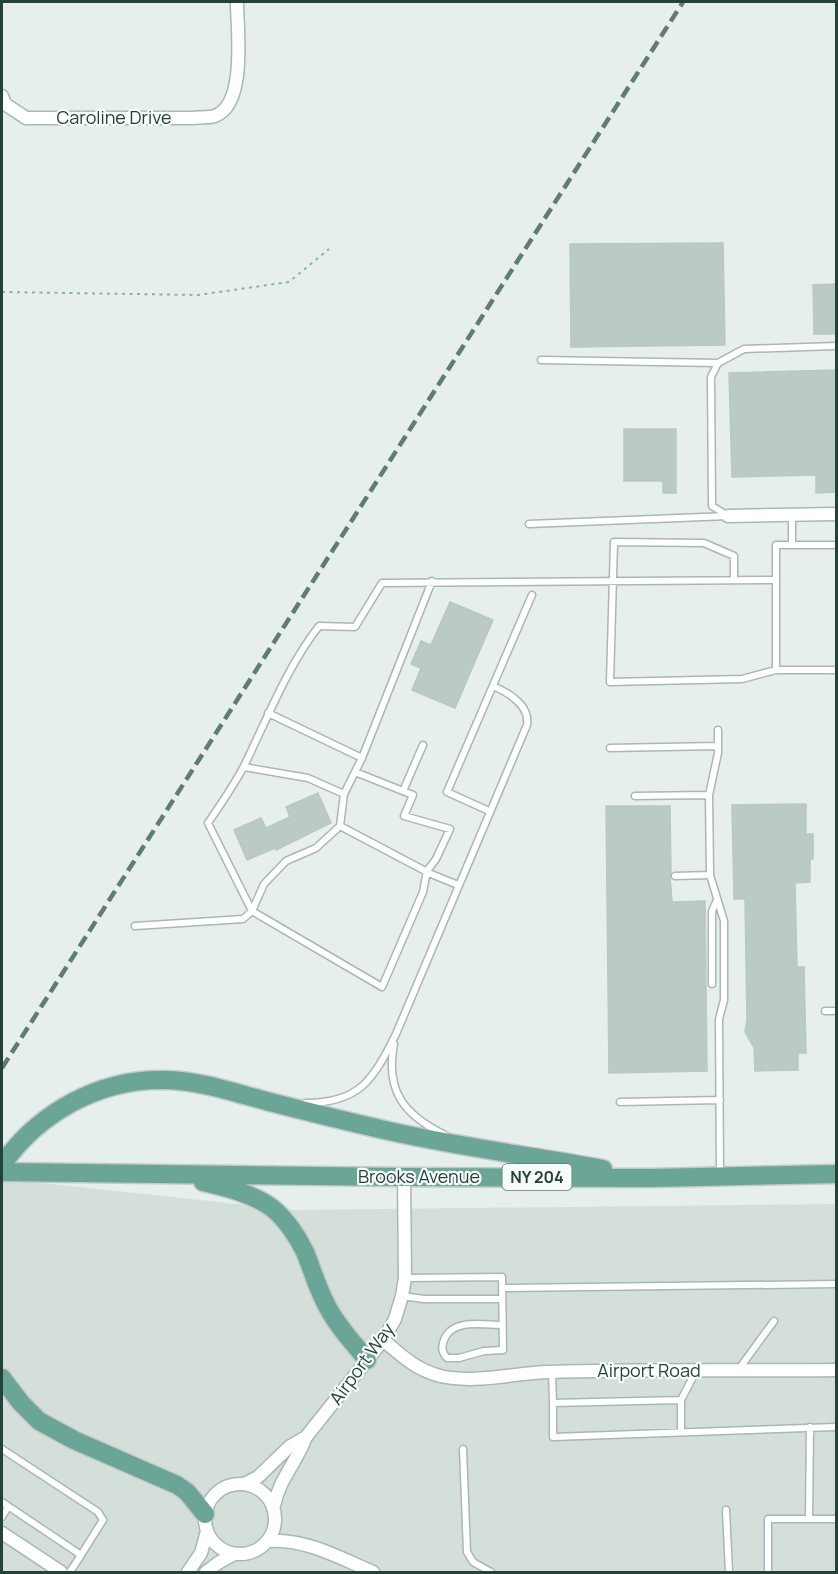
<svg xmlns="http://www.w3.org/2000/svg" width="838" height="1574" viewBox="0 0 838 1574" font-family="Manrope,sans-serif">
<rect width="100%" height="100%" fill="#e6efeb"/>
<path fill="#d4dfda" d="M2,1180H14L294,1210L836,1204V1572H2Z"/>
<path fill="#bbcac4" stroke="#b8c9c2" stroke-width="1.5" d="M723,243L725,345L571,347L570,244Z
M837,284V334H814L813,285Z
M837,370V492L816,493V475L732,477L729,373Z
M624,429H676V493H663V481H624Z
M450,602L493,620L455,708L412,690L421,668L411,664L421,641L431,645Z
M318,793L331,823L276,850L275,848L247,860L234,830L261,818L266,828L290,817L286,807Z
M806,804V834H813V859H810V882L795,883L797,967H804L806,1053H798V1070L755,1071L754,1048L745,1032L747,1020L745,899H734L732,805Z
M606,806H670L671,872L670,876L672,902L705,901L707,1071L609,1073Z"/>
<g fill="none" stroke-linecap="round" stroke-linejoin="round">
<g stroke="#a8b8b2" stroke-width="9">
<path id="service" d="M541,360L718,363
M792,515V545
M728,516L712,506L711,377L718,363L744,349L836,346
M529,524L728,516
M836,545H776V670H836
M734,580V556L704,543L614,542L610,682L742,679L776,670
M268,713L362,758
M718,730V753L709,795L710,875L724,921V1000L719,1019L720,1176
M610,748L718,746
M244,767L308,778L344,794
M355,772L413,795L404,816L450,829L436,859L427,871L423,892L382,987L252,911L208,823C221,804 235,784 245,764C268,717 287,667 319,626L355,627L382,583L776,580
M403,791L423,745
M635,796L709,795
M489,811L447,792L532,595
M340,826L431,874L458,885
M675,876L710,875
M135,926L243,919L252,911L264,884L286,861L316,848L340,826L344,794L362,758L432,581
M712,984V911L717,900
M825,1011H836
M394,1044C385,1091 404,1115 445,1135
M620,1102L720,1100
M305,1103C360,1103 373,1080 396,1034L527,725C530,705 509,693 493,686
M405,1278L502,1277L503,1350L484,1351L459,1358H447C442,1353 441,1347 444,1340C452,1318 484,1325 502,1325
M502,1288L836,1284
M402,1296L424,1299H502
M739,1369L774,1321
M552,1372L553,1403L681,1400L696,1371
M681,1400V1432
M553,1403V1437L836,1427
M2,1449L98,1512L103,1520L81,1555
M463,1449L467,1552L473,1562L491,1572
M2,1502L81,1555L70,1572
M726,1510L729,1572
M2,1517L8,1507
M809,1519L810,1427
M768,1572V1519H836"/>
</g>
<g stroke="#a8b8b2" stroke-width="15">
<path id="minor" d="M2,96L5,104L26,118H191C198,117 208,118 215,116C247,104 237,30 237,2
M728,516L836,514
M383,1340C402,1356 415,1369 440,1376C476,1384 513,1373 549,1372C645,1369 741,1371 836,1370
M205 1519a35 35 0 1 1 70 0a35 35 0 1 1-70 0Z
M244,1484L258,1477L289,1447L306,1437
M274,1506C279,1479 297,1462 306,1437L383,1340L395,1319L402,1296L405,1278L404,1177
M2,1533L61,1572
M268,1541C305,1538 340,1558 373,1572
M188,1572L201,1553L207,1531
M206,1572L218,1563L234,1554"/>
</g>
<g stroke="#c2cac8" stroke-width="21">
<path id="primary" d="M2,1165C38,1113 99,1079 163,1080C199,1080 235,1093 270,1102C309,1112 349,1122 389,1131C460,1147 532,1156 603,1169
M2,1172L404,1177L652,1178L836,1174
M203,1182C225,1187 254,1194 272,1208C285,1218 298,1237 305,1252C312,1269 317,1287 326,1304C336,1325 353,1342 367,1360
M2,1378L21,1403L39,1421L74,1440L177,1485L187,1492L205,1514"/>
</g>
<path stroke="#86b3a5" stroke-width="2" stroke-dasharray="3 4.5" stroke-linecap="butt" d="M2,292L198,295L289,282L329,249"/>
<use href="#service" stroke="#fff" stroke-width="6"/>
<use href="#minor" stroke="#fff" stroke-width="12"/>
<use href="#primary" stroke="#6aa596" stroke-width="18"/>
<path stroke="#5f7d75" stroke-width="4.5" stroke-dasharray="12 6" stroke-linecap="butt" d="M2,1068L683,2"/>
</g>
<g text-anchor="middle" stroke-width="4.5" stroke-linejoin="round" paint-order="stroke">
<rect fill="#f7fbf9" stroke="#637a73" stroke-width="1.5" x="502.5" y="1164" width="69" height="26" rx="4.5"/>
<g font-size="16" font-weight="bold" fill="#24423a">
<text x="537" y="1183">NY 204</text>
</g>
<g font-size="18" fill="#24423a" stroke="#f7fbf9">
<text x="114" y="124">Caroline Drive</text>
<text x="419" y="1183">Brooks Avenue</text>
<text transform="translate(362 1364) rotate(-54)" y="6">Airport Way</text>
<text x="649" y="1377">Airport Road</text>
</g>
</g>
<rect width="838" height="1574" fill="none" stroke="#24423a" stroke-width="6"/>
</svg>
